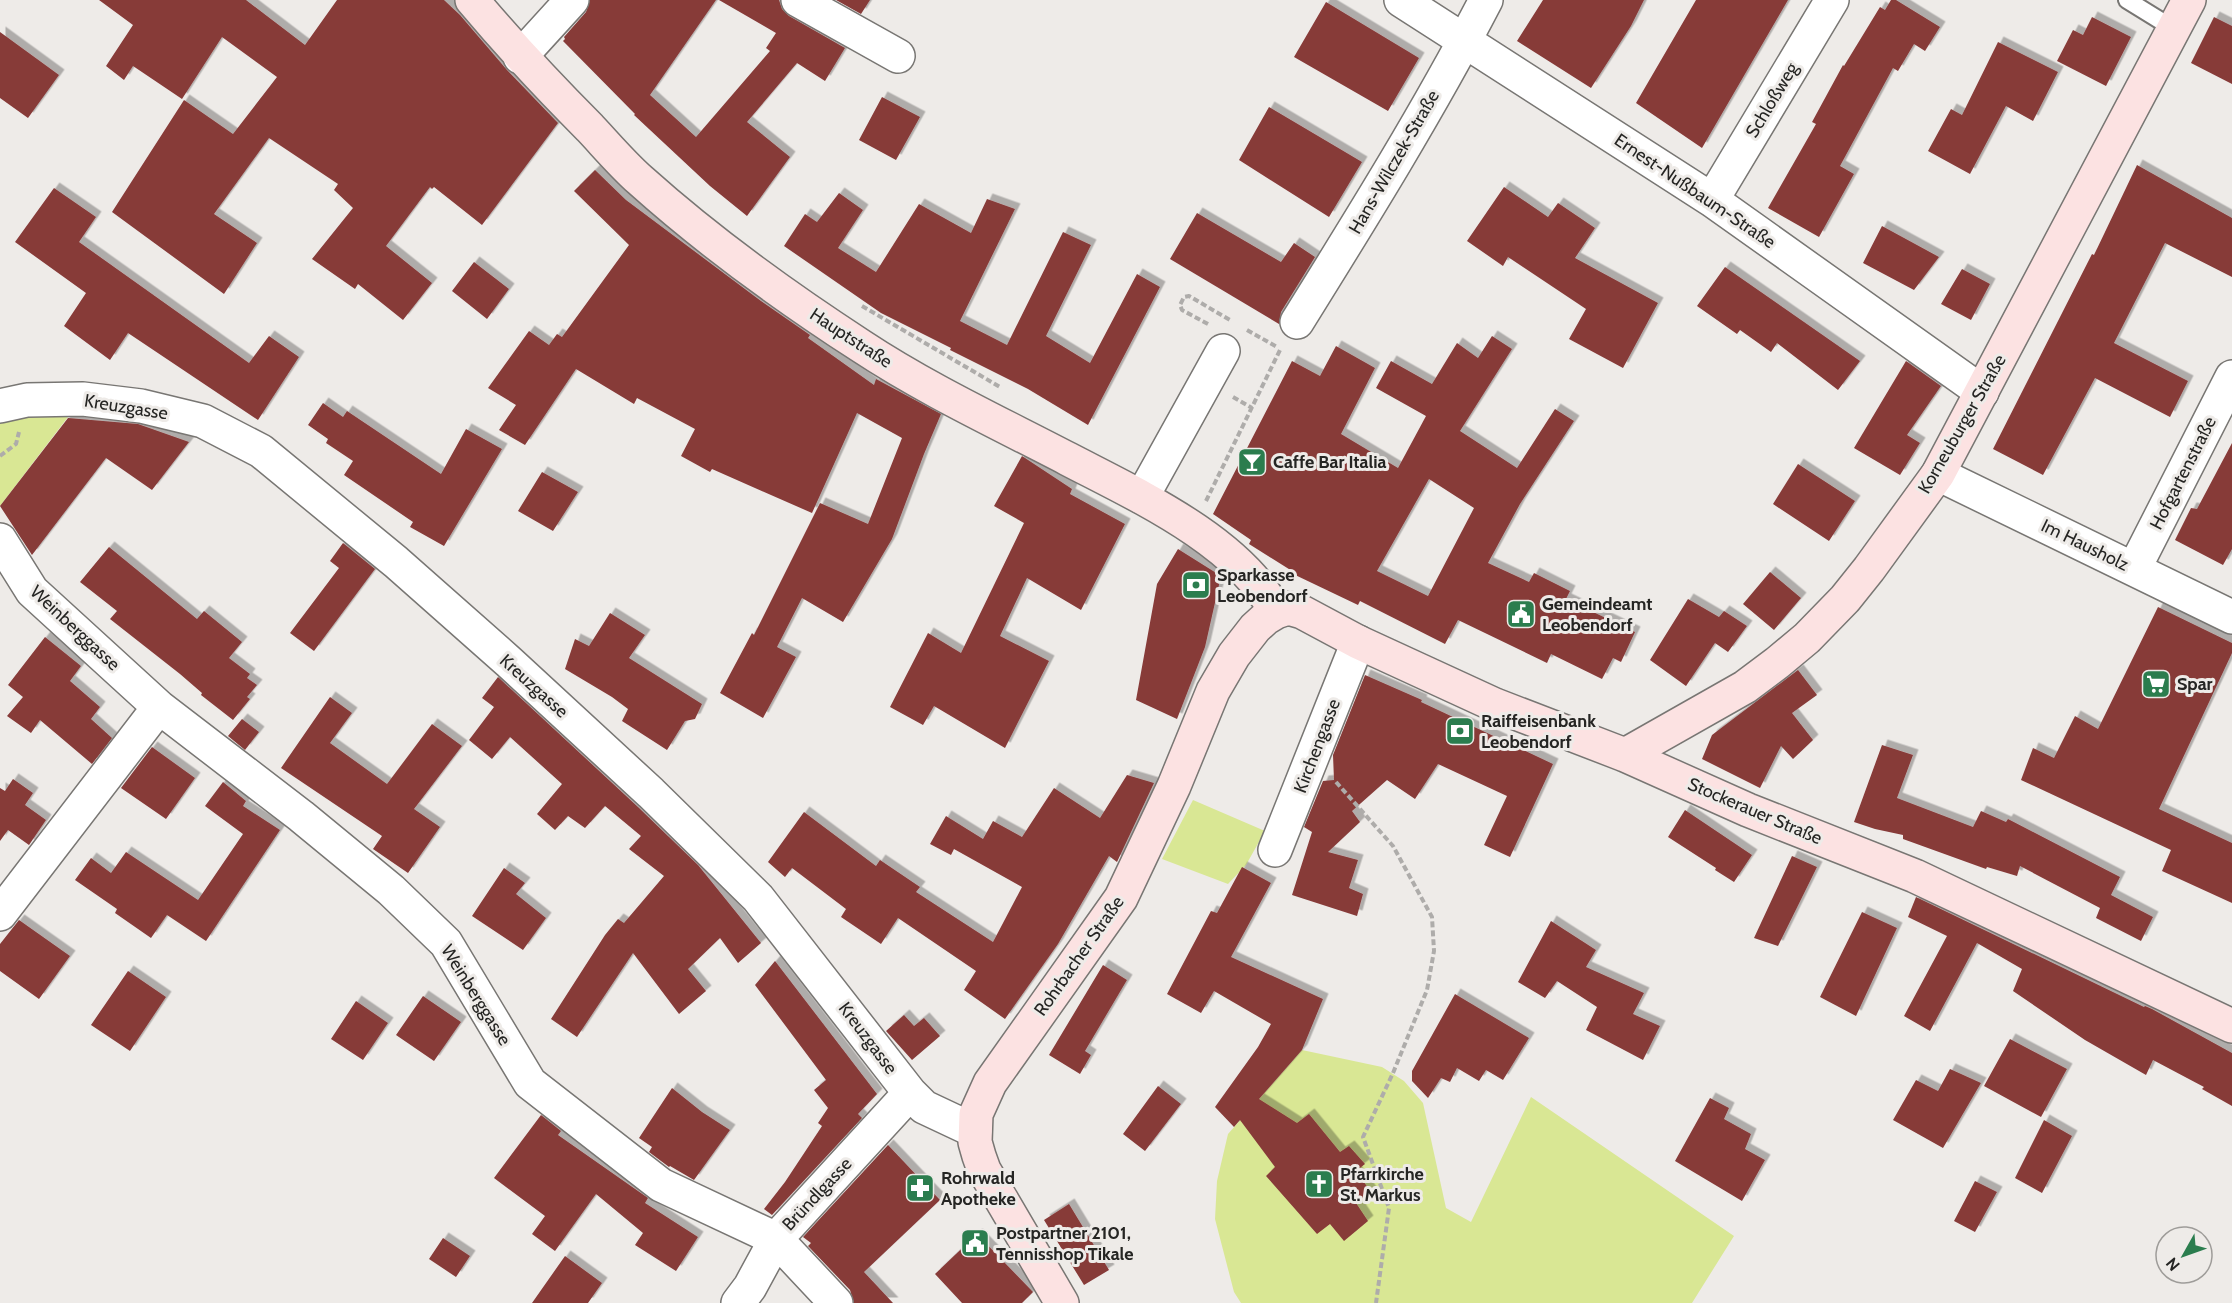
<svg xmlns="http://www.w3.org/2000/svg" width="2232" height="1303" viewBox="0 0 2232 1303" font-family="Cabin,sans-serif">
<defs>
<filter id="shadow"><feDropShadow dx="5.5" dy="-5.5" stdDeviation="0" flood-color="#0004"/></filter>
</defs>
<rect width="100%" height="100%" fill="#eeebe8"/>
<path fill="#d9e794" d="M71,413L0,506V414Z
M1193,800L1265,831L1246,865L1228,884L1162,859Z
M1302,1050L1382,1067L1404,1081L1423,1103L1446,1208L1471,1222L1531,1097L1734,1236L1692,1303H1241L1234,1292L1215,1219L1217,1181L1228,1134Z"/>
<path fill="#873a39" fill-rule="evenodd" filter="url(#shadow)" d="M99,0H246L305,45L337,0H444L460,15L507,70L558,123L482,225L434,187L432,189L430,187L386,246L432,283L403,320L358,284L355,289L312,259L353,208L334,190L338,184L269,138L214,214L257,243L224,294L112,212L184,100L233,134L277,77L222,37L182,99L133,66L124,80L106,66L133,25Z
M590,0H716L650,95L696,137L770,51L766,48L776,33L719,0H779L782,9L789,16L845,48L825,81L797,63L747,122L790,157L747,216L710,186L634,115L635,114L563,41L565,39L564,37L586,12Z
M836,0H870L861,14Z
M1543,0H1644L1631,26L1591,88L1517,41Z
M1696,0H1788L1702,148L1636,103Z
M1891,0H1896L1940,27L1925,51L1914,44L1898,71L1893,68L1840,166L1854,174L1819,237L1768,208L1816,124L1812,122L1843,65L1844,66L1880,7L1885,10Z
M1326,2L1419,58L1388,111L1294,57Z
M2092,17L2131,37L2106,86L2057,61L2073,30L2083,35Z
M2214,17L2232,26V84L2191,63Z
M0,32L59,75L28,118L0,98Z
M1998,42L2058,72L2033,121L2006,106L1970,174L1928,151L1951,109L1962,115Z
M882,97L920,117L896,160L859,140Z
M1269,107L1362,162L1329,217L1239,160Z
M2137,165L2232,218V277L2165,243L2114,343L2188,381L2170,417L2095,378L2043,475L1993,449L2092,254L2094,255Z
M595,170L626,200L761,301L810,335L808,338L874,385L876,379L941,414L924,454L892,539L843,622L802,598L777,647L796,657L763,718L720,693L752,633L754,635L820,503L868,524L902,438L857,413L812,513L712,469L710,472L681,456L695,429L637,398L634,404L576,369L525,445L499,430L516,405L488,388L529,331L549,345L557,334L562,337L629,245L574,191Z
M1504,187L1548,217L1558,203L1595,228L1575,258L1658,303L1623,368L1569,339L1586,309L1508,257L1503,266L1467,241Z
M54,188L96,217L79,242L249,363L269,336L299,357L258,420L128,333L110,360L64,326L86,293L15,242Z
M839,193L863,210L838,248L876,272L919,204L971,233L987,199L1015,209L960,321L1007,345L1063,232L1091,245L1046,336L1090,363L1137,274L1160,287L1088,425L1028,389L950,350L951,348L881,313L784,246L805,214L817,222Z
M1197,213L1281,262L1294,243L1315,257L1281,312L1279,324L1170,259Z
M1882,226L1939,257L1914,290L1863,263Z
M474,262L509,289L487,319L452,291Z
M1725,267L1860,361L1838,390L1777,343L1771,352L1740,330L1737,334L1697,306Z
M1962,269L1990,284L1971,320L1941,304Z
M1492,336L1512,349L1460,431L1517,468L1555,409L1574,421L1520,504L1488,563L1529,582L1534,573L1570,591L1566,599L1635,632L1621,662L1613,658L1602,679L1551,654L1547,663L1458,620L1445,644L1360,601L1358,605L1291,573L1292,571L1249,544L1251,540L1213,514L1292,361L1320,376L1336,346L1375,368L1341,434L1398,468L1426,416L1376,388L1391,361L1432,384L1457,343L1478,358ZM1429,479L1474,508L1428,596L1377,571Z
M1906,361L1941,386L1907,435L1920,443L1900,475L1854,448Z
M323,403L343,417L347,411L441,474L466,429L502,449L444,546L410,527L413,522L344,475L353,461L326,443L328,439L308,425Z
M68,418L138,424L189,442L152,490L106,458L32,555L0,506Z
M2232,443V549L2223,565L2175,540L2191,508L2197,509Z
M1022,456L1072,489L1070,494L1125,524L1081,610L1027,578L1000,636L1049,661L1005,748L934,706L923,725L890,707L928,633L961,653L1024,523L994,506Z
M1798,464L1855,501L1829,541L1773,504Z
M542,472L578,492L553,531L518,511Z
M343,543L375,569L314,651L290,633L339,568L330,561Z
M109,547L197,619L204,611L242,642L229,658L250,674L247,678L257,685L247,697L250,699L233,720L201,695L202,693L180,674L110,619L117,611L80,582Z
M1178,549L1221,576L1205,647L1177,719L1136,700L1157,584Z
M1770,572L1801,598L1774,630L1743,604Z
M1688,599L1719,617L1724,611L1747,626L1728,652L1715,643L1686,686L1650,660Z
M2158,607L2232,643V653L2159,809L2232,843V903L2162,871L2171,850L2021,780L2033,748L2054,758L2075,716L2098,729Z
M610,613L645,635L629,658L702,704L695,719L685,721L667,750L622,721L628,709L612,697L565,669L575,639L589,646Z
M45,637L81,666L70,681L100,707L91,719L112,738L92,764L40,720L31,733L7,716L23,697L8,685Z
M1798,670L1817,695L1792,713L1813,740L1793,759L1781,746L1760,788L1702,759L1712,735Z
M1365,675L1422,700L1421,702L1553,764L1510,857L1484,845L1507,796L1438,764L1415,799L1387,780L1352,811L1360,822L1328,852L1358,860L1349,888L1363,894L1357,916L1292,895L1312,832L1304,827L1323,781L1334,780L1333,755Z
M498,677L638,807L698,865L761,943L738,963L720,938L688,969L706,991L679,1014L633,953L577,1037L551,1019L605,935L618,919L624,923L664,876L629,849L641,836L605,806L585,828L568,816L555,830L537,814L562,784L510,737L492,759L469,740L494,707L482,698Z
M330,697L352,713L330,743L387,784L432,724L462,746L414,809L440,827L408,873L373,849L382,836L281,768Z
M242,719L259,732L245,750L228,736Z
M1882,745L1913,755L1897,798L1973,827L1981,811L2006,822L2008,819L2120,877L2111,895L2153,917L2141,941L2096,918L2100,908L2020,866L2017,876L1987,867L1986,869L1903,839V835L1875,829L1854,822Z
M152,747L195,778L166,819L121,788Z
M1127,775L1154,783L1117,862L1109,856L1058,944L1005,1019L964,990L976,971L898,918L881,944L841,917L846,909L792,868L785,877L768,862L804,812L876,866L880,860L920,887L916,892L993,942L1022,887L954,849L951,855L930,844L946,816L983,839L993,821L1022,837L1054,788L1100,818Z
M13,779L33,793L25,805L46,820L29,845L8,830L0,841V788L5,791Z
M223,782L246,801L243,806L280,830L206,941L167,915L151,938L115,913L117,909L75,880L91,858L111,873L126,852L198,900L243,834L205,806Z
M1685,810L1752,855L1734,882L1715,870L1716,868L1668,837Z
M1792,856L1817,867L1778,946L1754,938Z
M1242,867L1271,883L1231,957L1323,999L1302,1050L1259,1099L1297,1123L1309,1114L1340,1152L1349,1146L1365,1164L1356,1171L1371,1192L1356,1203L1368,1221L1344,1241L1330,1224L1317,1234L1266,1176L1275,1167L1240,1120L1234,1127L1215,1107L1258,1047L1271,1024L1214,991L1201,1013L1167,994L1211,911L1217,913Z
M504,868L525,883L516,894L546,918L523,950L472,916Z
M1916,897L2144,1007L2145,1006L2152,1009L2232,1053V1106L2202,1089L2204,1087L2153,1060L2146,1075L2085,1040L2013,991L2022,969L1977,943L1930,1031L1904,1016L1947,936L1908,917Z
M1862,912L1897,928L1856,1016L1820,997Z
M19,920L70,956L39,999L0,971V944Z
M1551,921L1596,950L1586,967L1644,993L1633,1014L1660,1026L1643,1060L1586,1030L1597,1007L1557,981L1545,998L1518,982Z
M775,961L877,1094L858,1114L862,1118L772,1215L764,1209L785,1182L822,1126L818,1123L828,1108L814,1090L826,1080L755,985Z
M1103,965L1127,980L1085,1051L1091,1055L1080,1074L1049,1055Z
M128,971L166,997L130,1051L91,1025Z
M1455,994L1529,1038L1503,1080L1486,1070L1479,1081L1457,1068L1450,1082L1441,1078L1428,1098L1412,1081V1071Z
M423,996L461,1022L434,1061L396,1035Z
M356,1001L388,1023L363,1060L331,1039Z
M904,1015L914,1026L924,1018L940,1036L912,1060L886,1031Z
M2010,1039L2067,1069L2041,1117L1984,1086Z
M1950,1069L1981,1083L1943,1148L1893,1120L1916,1080L1938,1091Z
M1158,1086L1181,1104L1145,1151L1123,1134Z
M672,1088L702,1112L730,1130L694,1180L670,1166L669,1167L649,1152L652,1147L639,1138Z
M1710,1098L1729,1108L1724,1119L1751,1134L1745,1149L1765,1160L1742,1201L1675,1161Z
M541,1115L561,1131L558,1135L648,1198L645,1203L698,1237L676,1271L635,1245L643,1233L596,1194L555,1251L532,1234L545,1216L494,1178Z
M2044,1120L2072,1136L2042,1193L2015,1178Z
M888,1145L940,1200L864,1272L893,1303H854L850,1290L808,1246L811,1243L803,1237Z
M1975,1181L1997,1192L1975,1232L1954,1221Z
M1069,1204L1109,1270L1084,1285L1044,1220Z
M977,1234L1033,1292L1022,1303H962L935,1274Z
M443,1238L470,1256L456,1277L429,1259Z
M565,1256L602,1283L588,1303H532Z"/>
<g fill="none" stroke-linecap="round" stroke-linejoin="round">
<g stroke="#787673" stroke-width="20">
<path id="lane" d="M2127,0L2174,29"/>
</g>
<g stroke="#787673" stroke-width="36">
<path id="street" d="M798,0L898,56
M1401,0L1712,200L1982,392
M520,57L572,0
M1712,200L1832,0
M1297,322C1363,216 1429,110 1486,0
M0,406L27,400L83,399L141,406L203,421L261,451L396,562L509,662L651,793L758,898L910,1093L924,1107L975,1131
M1938,474L2232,617
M1142,497L1223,351
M0,540L32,591L159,707L301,816L391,890L446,943L530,1083L661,1185L776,1239L836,1303
M2134,569L2232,377
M1275,850L1358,642
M0,914L159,707
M738,1303L750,1287L776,1239L910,1093"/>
</g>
<g stroke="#787673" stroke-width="36">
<path id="secondary" d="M472,0C509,44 549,87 590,128C606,145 622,164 640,180C708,241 784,296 861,346C926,389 999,423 1068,459C1137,495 1239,541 1276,612
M1625,755L1745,687L1777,663L1807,638L1845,599L1869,569L1938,474L2189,0
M1062,1303L984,1170L979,1156L975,1142L976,1114L990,1083L1121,898L1174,786L1213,691L1234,655L1255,628L1266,618L1276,612L1288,608L1302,612L1358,642L1495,705L1625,755L1748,810L1915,876L2232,1026"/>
</g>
<path stroke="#aeacaa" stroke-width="4" stroke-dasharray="6 3" stroke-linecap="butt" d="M862,306L1000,387
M1208,324L1182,310L1180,305L1184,297L1189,296L1230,320
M1247,330L1277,347
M1233,397L1252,408
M0,456L16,444L19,432
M1206,501L1280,350
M1336,782L1393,846L1432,917L1434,951L1427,990L1393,1073L1363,1137L1389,1208L1376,1303"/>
<use href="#lane" stroke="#fff" stroke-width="16"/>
<use href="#street" stroke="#fff" stroke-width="33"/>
<use href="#secondary" stroke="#fce2e2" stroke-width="33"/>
</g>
<defs>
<g id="bar-square" transform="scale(1.5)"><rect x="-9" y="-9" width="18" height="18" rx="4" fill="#2b7d4e" stroke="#eeebe8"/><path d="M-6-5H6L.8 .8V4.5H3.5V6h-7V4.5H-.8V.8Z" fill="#fff"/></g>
<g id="bank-square" transform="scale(1.5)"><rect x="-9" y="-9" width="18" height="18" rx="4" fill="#2b7d4e" stroke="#eeebe8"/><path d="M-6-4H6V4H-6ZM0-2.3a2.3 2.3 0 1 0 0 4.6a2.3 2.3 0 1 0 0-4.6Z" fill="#fff"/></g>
<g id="civic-square" transform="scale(1.5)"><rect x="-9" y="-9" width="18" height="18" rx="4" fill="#2b7d4e" stroke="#eeebe8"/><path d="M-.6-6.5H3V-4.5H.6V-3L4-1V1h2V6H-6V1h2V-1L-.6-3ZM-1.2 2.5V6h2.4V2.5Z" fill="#fff"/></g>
<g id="supermarket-square" transform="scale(1.5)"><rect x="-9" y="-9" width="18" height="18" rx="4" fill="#2b7d4e" stroke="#eeebe8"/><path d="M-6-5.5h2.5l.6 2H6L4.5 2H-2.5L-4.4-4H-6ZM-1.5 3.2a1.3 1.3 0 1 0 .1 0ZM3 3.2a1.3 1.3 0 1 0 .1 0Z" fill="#fff"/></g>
<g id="church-square" transform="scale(1.5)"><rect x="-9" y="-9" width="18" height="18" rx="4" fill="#2b7d4e" stroke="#eeebe8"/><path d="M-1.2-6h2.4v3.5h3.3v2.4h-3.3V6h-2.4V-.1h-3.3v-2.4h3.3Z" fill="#fff"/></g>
<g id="pharmacy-square" transform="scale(1.5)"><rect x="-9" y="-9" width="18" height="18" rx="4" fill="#2b7d4e" stroke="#eeebe8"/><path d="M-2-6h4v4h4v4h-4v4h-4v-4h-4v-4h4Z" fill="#fff"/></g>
</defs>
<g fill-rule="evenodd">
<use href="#bar-square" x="1252" y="462"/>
<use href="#bank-square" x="1196" y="585"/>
<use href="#civic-square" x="1521" y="614"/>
<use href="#supermarket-square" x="2156" y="684"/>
<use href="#bank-square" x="1460" y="731"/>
<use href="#church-square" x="1319" y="1184"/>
<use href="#pharmacy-square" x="920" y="1188"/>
<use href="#civic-square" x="975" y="1243"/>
</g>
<g text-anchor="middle" stroke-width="6" stroke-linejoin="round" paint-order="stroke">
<g font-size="18" fill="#252523" stroke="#eeebe8">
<text transform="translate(1772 100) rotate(-59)" y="6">Schloßweg</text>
<text transform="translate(1394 162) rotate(-60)" y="6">Hans-Wilczek-Straße</text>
<text transform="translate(1695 191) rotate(34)" y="6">Ernest-Nußbaum-Straße</text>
<text transform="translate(851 338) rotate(33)" y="6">Hauptstraße</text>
<text transform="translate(126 407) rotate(9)" y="6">Kreuzgasse</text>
<text transform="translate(1962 424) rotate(-60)" y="6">Korneuburger Straße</text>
<text transform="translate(2183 473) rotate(-63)" y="6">Hofgartenstraße</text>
<text transform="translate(2085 545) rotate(26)" y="6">Im Hausholz</text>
<text transform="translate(75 628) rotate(43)" y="6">Weinberggasse</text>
<text transform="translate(534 686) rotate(42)" y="6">Kreuzgasse</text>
<text transform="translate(1317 746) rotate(-69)" y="6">Kirchengasse</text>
<text transform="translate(1755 811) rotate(23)" y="6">Stockerauer Straße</text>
<text transform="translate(1079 956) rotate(-55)" y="6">Rohrbacher Straße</text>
<text transform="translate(476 995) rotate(58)" y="6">Weinberggasse</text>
<text transform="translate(868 1038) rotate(53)" y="6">Kreuzgasse</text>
<text transform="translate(817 1194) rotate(-47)" y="6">Bründlgasse</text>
</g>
<g font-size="18" font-weight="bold" fill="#252523" stroke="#eeebe8" text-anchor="start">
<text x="1273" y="468">Caffe Bar Italia</text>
<text x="1217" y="581">Sparkasse<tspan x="1217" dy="21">Leobendorf</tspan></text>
<text x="1542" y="610">Gemeindeamt<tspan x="1542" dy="21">Leobendorf</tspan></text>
<text x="2177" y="690">Spar</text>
<text x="1481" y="727">Raiffeisenbank<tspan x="1481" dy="21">Leobendorf</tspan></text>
<text x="1340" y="1180">Pfarrkirche<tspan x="1340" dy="21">St. Markus</tspan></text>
<text x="941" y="1184">Rohrwald<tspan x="941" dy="21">Apotheke</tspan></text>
<text x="996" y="1239">Postpartner 2101,<tspan x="996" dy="21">Tennisshop Tikale</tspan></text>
</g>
</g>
<g transform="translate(2184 1255) rotate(230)"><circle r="28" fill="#eeebe8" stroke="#9e9c99" stroke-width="1.5"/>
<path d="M0-4.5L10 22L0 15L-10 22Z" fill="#2b7d4e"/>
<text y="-9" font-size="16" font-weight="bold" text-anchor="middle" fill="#252523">N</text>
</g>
</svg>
